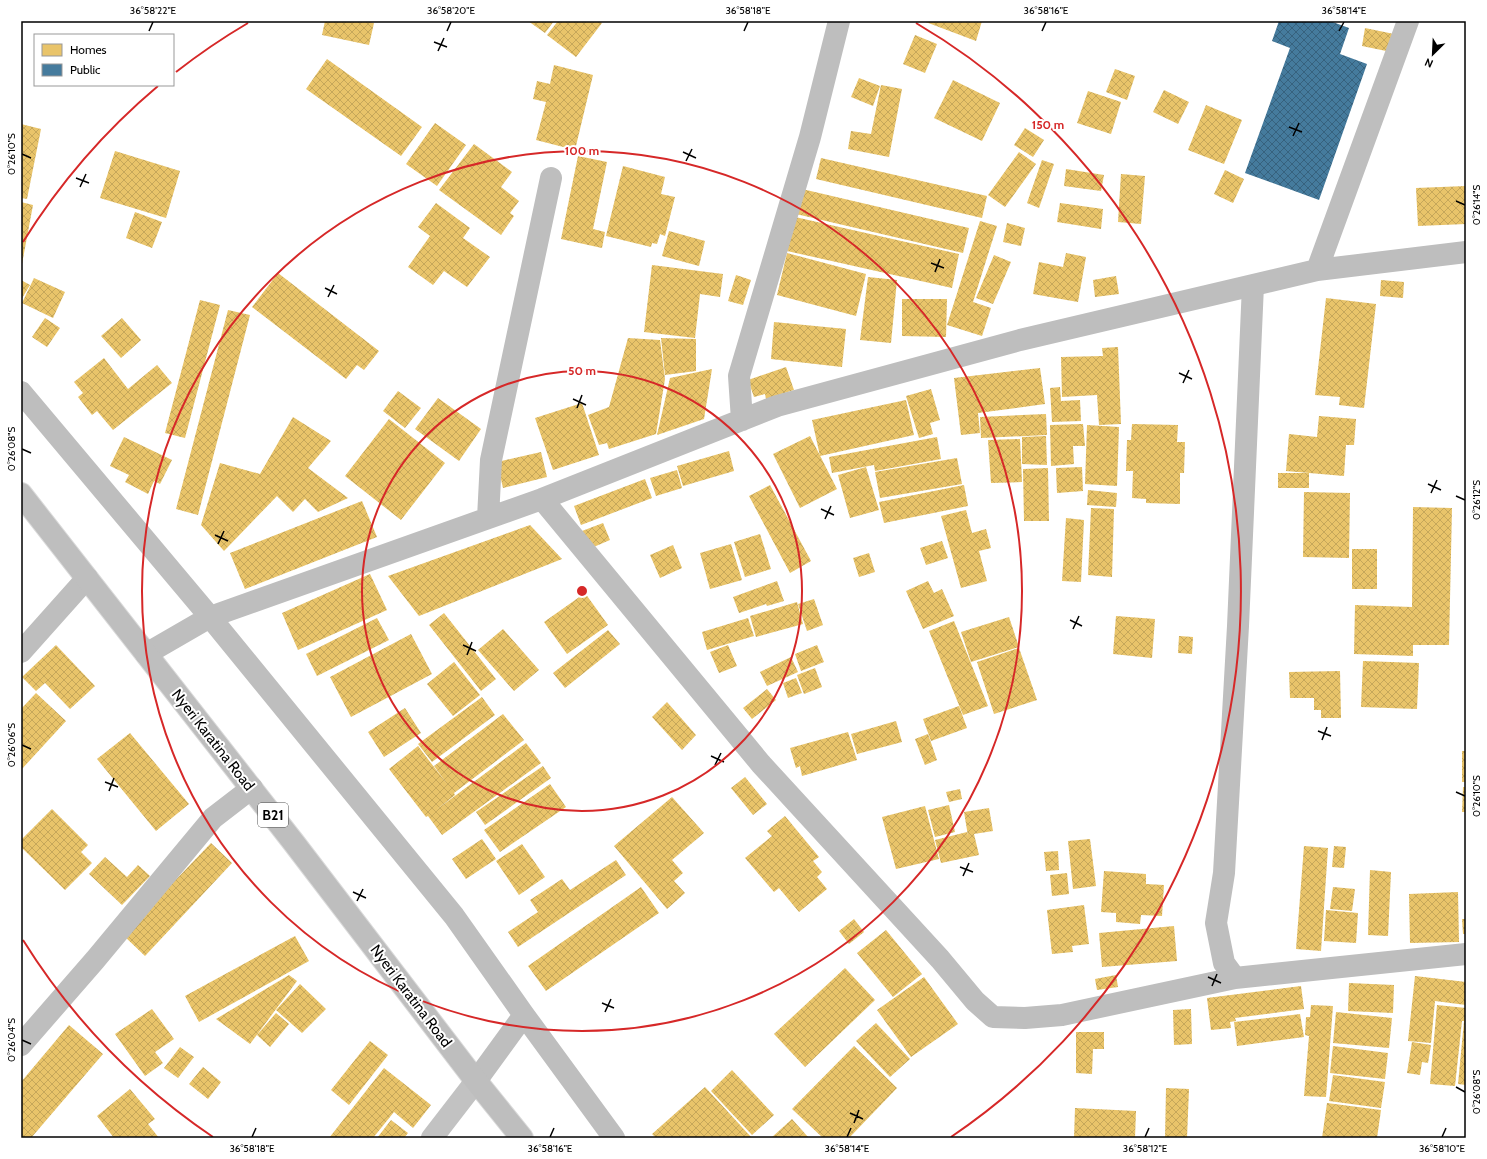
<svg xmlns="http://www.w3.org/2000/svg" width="1487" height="1159" viewBox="0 0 1487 1159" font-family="Cabin,sans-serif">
<defs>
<pattern id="homes-cross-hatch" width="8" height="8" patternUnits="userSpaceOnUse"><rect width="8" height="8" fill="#e9c46a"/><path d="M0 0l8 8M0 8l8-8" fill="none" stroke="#c6a75a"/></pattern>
<pattern id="public-cross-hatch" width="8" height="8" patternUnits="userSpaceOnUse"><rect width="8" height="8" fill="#457b9d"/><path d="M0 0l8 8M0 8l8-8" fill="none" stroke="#37627e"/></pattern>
</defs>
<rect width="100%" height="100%" fill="#fff"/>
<path fill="url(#homes-cross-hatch)" d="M325,21H365L374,23L369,45L322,35Z
M528,21H554L545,33Z
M558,21H599L602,23L576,57L547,35Z
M923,21H982L976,41Z
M1365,28L1394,34L1391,52L1362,46Z
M915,35L937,44L925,73L903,64Z
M327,59L422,127L401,156L306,89Z
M554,65L593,75L575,150L536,140L546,102L533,99L537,81L550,84Z
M1115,69L1135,76L1127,100L1106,92Z
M859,78L880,86L873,106L851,97Z
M953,80L1000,103L982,141L934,118Z
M881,85L902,89L889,157L848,149L851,131L871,134Z
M1164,90L1189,102L1178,124L1153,112Z
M1088,91L1121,102L1111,134L1077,123Z
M1206,105L1242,120L1224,164L1188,150Z
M435,123L466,145L437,186L406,164Z
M21,124L41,129L27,199L21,198Z
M1025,128L1044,140L1033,157L1014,145Z
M474,144L512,172L501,187L519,201L510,213L514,216L501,235L439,190Z
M115,151L180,171L166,218L100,198Z
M1019,152L1036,164L1005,207L988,195Z
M578,156L607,162L593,229L605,232L602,248L561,239Z
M821,158L987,196L982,218L816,179Z
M1042,160L1054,164L1039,208L1027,203Z
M623,166L665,177L661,194L675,197L665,236L660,234L657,244L652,243L651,247L606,236Z
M1066,169L1104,175L1101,191L1064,186Z
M1225,170L1244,179L1233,203L1214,194Z
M1121,174L1145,176L1141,224L1118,222Z
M1466,186V224L1418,226L1416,188Z
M802,189L969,228L963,253L796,214Z
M21,202L33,205L22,264H21Z
M436,203L470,228L463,238L490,257L467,287L444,271L433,285L408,267L430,236L418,227Z
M1060,203L1103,209L1101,229L1057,222Z
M135,212L162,222L152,248L126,238Z
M795,217L959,254L952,288L787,251Z
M980,221L997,226L973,302L991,308L982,336L947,325Z
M1007,223L1025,228L1021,246L1003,242Z
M669,231L705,241L699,266L662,256Z
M787,253L866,274L856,316L777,295Z
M1066,253L1086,257L1078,302L1033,294L1039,262L1063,267Z
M994,255L1011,262L993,304L976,298Z
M652,265L723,274L720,297L700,294L695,338L644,332Z
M278,273L379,351L364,370L357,365L346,379L252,307Z
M736,275L751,280L743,305L728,301Z
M1116,276L1119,294L1095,297L1093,280Z
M868,277L897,280L891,343L860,340Z
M34,278L65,292L53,318L22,303Z
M21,280L30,285L21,300Z
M1381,280L1404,282L1403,298L1380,296Z
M1326,298L1376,304L1364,408L1339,405L1340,397L1315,395Z
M902,299H947L946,337L902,336Z
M200,300L220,305L185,438L165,433Z
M228,310L250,315L198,515L176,509Z
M45,318L60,328L47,347L32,337Z
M122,318L141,340L121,358L101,336Z
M774,322L846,329L842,367L771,359Z
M628,338L660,340L665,379L656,434L609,449L607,443L599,445L588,415L609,407Z
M661,338L696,339V371L665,375Z
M1118,347L1121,424L1099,425L1097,395L1062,397L1061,357L1103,356L1102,348Z
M104,358L128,389L157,365L172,383L113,430L97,411L92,415L78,397L83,393L74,382Z
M786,367L794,390L766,399L765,394L754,397L748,380Z
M1040,368L1045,404L978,413L980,433L961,435L954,378Z
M712,369L704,419L657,435L670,378Z
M1060,387L1061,401L1080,400L1081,421L1052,422L1050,388Z
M931,389L940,420L930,423L933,434L919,438L906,396Z
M398,391L421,408L405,428L383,411Z
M438,398L481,429L459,461L415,429Z
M906,400L914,435L820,456L812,420Z
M582,403L599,455L553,470L535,418Z
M1046,414L1047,435L981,438L980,417Z
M1319,416L1356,419L1354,445H1346L1344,476L1286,471L1289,434L1317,437Z
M293,417L331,441L308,468L348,498L318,512L305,499L293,512L277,496L224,551L201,525L220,463L260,474Z
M389,419L445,463L401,520L345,476Z
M1083,424L1085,446H1073L1074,464L1051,466L1050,425Z
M1132,424L1178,425L1177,442H1185L1184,473H1180V504L1146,503V499L1132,498L1133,471H1126L1127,440H1131Z
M1087,425L1119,427L1117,486L1085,484Z
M810,436L837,489L800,508L773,454Z
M1046,436L1047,465L1022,464V437Z
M124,437L172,460L160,484L154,481L148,494L125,482L129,475L110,466Z
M937,437L941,459L875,471L874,465L832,473L829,457Z
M1020,439L1022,482L991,483L988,440Z
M729,451L734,471L683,486L677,466Z
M541,452L547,477L503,488L497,462Z
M957,458L962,484L880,498L875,472Z
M866,467L879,510L850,518L838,475Z
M1082,467L1083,491L1057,493L1056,468Z
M1048,468L1049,521H1024L1023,469Z
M677,470L682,488L656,496L650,478Z
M1278,473H1309V488H1278Z
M645,479L652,498L581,525L574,506Z
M770,485L811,561L790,573L749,496Z
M964,485L968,506L884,523L879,502Z
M1088,490L1117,493L1116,507L1087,505Z
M1304,492L1350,493L1349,558L1303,557Z
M362,501L377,537L245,589L230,553Z
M1413,507L1452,508L1449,645H1413V656L1354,654L1355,605L1412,607Z
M1091,508L1114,509L1112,577L1088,575Z
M966,510L972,533L986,529L991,548L979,551L987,581L961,588L941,516Z
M1066,518L1084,520L1081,582L1062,581Z
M603,523L610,540L589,549L582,531Z
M530,525L562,559L419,616L388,576Z
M760,534L771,569L745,577L734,542Z
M942,541L948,558L926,565L920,548Z
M731,544L742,580L710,589L700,553Z
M673,545L682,568L660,578L650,555Z
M1352,549H1377V589H1352Z
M869,553L875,572L859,577L853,558Z
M370,574L387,610L298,650L282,613Z
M777,581L784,601L767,606L766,604L739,613L733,597Z
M928,581L934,593L942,589L954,616L923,629L906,591Z
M585,593L608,625L567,654L544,622Z
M814,599L823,625L807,631L798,604Z
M797,602L803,624L756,637L750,616Z
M444,613L496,679L481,691L429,625Z
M1116,616L1155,619L1152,658L1113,654Z
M1009,617L1019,647L971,662L961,632Z
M377,618L389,640L317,676L306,654Z
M748,618L754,636L707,650L702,632Z
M954,621L988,706L963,715L929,631Z
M503,629L539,670L514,691L478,650Z
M608,630L620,644L565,688L553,673Z
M411,634L432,674L351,717L330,677Z
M1179,636L1193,637L1192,654L1178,653Z
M56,645L95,686L70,709L45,683L36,691L22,677Z
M728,645L737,666L719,673L710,652Z
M817,645L824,662L801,671L795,654Z
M1019,648L1037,700L994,714L977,662Z
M791,657L798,672L767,686L760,672Z
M1363,661L1419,663L1417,709L1361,707Z
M454,662L480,695L453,716L427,684Z
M815,668L822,687L804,694L797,675Z
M1340,671L1341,718H1321V710H1314V698H1290L1289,672Z
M796,678L802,693L788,698L783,683Z
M767,689L776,700L752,719L743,708Z
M36,693L66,721L21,770V709Z
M482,697L495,715L432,762L418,744Z
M667,702L696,735L682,750L652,717Z
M959,706L967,728L931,741L923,719Z
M405,708L421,733L384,757L368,732Z
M503,714L524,740L454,793L455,795L436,810L526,743L541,763L442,835L428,816L426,817L389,769L418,746L447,784L434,766Z
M896,721L902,742L857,754L851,734Z
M848,732L857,760L802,776L800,766L796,768L790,748Z
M130,733L189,804L156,831L97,759Z
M928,734L937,760L925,765L915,739Z
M1462,751H1466V782H1462Z
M543,766L551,778L485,825L476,812Z
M745,777L767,804L753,815L731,788Z
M550,784L566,807L500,852L484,830Z
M1463,787H1466V812H1462Z
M960,789L962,799L949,802L946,792Z
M672,797L704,833L672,860L683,873L674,881L685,893L667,909L614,846Z
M949,805L955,832L935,837L928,810Z
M925,806L939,859L896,869L882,817Z
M989,808L993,831L974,834L979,855L941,863L935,840L967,832L968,836L964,812Z
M52,809L88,845L81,852L92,863L65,890L21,847V840Z
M785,816L819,857L813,861L822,872L817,877L827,889L799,912L779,888L774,892L745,858L772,836L767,831Z
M482,839L496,859L466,879L452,859Z
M1090,839L1096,886L1073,889L1068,841Z
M211,843L232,863L145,956L123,935Z
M522,844L545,877L519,895L496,861Z
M1304,846L1328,848L1321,951L1296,949Z
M1334,846L1346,847L1344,868L1332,867Z
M1058,851L1059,870L1046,871L1044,852Z
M105,857L127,877L138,865L150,876L122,905L89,874Z
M616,860L626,875L518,947L508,932L538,912L530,900L562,879L570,890Z
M1370,870L1391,872L1388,936L1368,935Z
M1104,871L1146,874V884L1164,885L1162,916L1141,915L1140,924L1116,922V913L1101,912Z
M1067,873L1069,894L1052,896L1050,875Z
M641,887L659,913L546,991L528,966Z
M1333,887L1355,889L1352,911L1330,909Z
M1458,892L1459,942L1410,943L1409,894Z
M1084,905L1089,944L1072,946L1073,952L1052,954L1047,910Z
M1326,910L1358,913L1356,943L1324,941Z
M854,919L864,932L849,944L839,931Z
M1462,919H1466V934H1463Z
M1174,926L1177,961L1102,967L1099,933Z
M886,930L922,974L893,997L857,953Z
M295,936L309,961L199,1022L185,996Z
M845,968L875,1000L805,1067L774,1034Z
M289,975L297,981L250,1044L216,1019Z
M1116,975L1118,987L1097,990L1095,979Z
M1415,976L1466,982V1005L1435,1001L1431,1043L1408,1041Z
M924,977L958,1024L911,1057L877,1010Z
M1349,983L1394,985L1393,1013L1348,1011Z
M300,984L326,1009L302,1033L276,1010Z
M1301,986L1304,1009L1235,1018L1236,1021L1230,1022L1231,1028L1211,1030L1207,998Z
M1311,1005L1333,1006L1326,1097L1304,1096L1309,1036L1305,1035L1306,1017H1310Z
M1437,1005L1466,1008V1085L1458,1084L1464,1021H1462L1455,1086L1430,1084Z
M152,1009L174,1039L155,1052L163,1063L145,1076L115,1034Z
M1191,1009L1192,1044L1174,1045L1173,1010Z
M1336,1012L1392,1018L1389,1048L1333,1043Z
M276,1013L289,1024L270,1047L257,1035Z
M1300,1014L1304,1037L1237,1046L1234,1022Z
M876,1023L910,1059L890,1077L856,1041Z
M69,1025L103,1054L31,1138H21V1082Z
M1076,1032H1104V1049H1093L1092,1074L1076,1073Z
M370,1041L388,1055L349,1105L331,1090Z
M1412,1042L1431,1045L1428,1063L1422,1062L1420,1075L1407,1073Z
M854,1046L897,1088L849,1138H823L792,1109Z
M1333,1046L1388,1053L1385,1079L1330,1073Z
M180,1047L194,1057L178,1078L164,1068Z
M203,1067L221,1082L208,1099L189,1084Z
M384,1068L431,1105L413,1128L394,1112L373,1138H329Z
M732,1070L774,1115L752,1135L711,1091Z
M1333,1075L1385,1082L1381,1108L1329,1101Z
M705,1087L752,1138H656L652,1134Z
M1166,1088L1189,1089L1187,1138H1165Z
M130,1089L155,1119L148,1124L159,1138H114L97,1116Z
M1327,1103L1381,1110L1377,1138H1322Z
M1075,1108L1136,1111L1135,1138H1074Z
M792,1119L808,1137L807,1138H771Z
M391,1120L408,1133L404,1138H377Z"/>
<path fill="url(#public-cross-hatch)" d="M1279,21H1330L1349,28L1340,54L1367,64L1319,200L1245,173L1290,48L1272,41Z"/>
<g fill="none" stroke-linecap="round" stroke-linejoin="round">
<g stroke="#dbdbdb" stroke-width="24">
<path id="highway" d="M21,494L294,843L476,1081L522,1138"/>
</g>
<path stroke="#bebebe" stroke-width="22" d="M1317,270L1408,21
M21,392L210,617L454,916L524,1015L614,1138
M742,420L739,376L810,137L839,21
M542,499L761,764L940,959L975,1001L993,1017L1025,1018L1062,1015L1235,978L1466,954
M488,518L491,460L551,178
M21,652L87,578
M146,654L210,617L542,499L777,406L1020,340L1317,270L1466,252
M1235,978L1224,963L1216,923L1224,873L1238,626L1253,285
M21,1045L95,960L213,818L252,788
M476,1081L524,1015"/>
<path stroke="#c2c2c2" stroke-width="22" d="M432,1138L476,1081"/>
<use href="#highway" stroke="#bebebe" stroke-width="22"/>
</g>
<path fill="none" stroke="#000" stroke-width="1.5" d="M149,31L153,22M447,31L451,22M744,31L748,22M1042,31L1046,22M1339,31L1344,22M434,42L447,47M438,51L444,38M1289,127L1302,132M1293,136L1299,123M683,152L696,158M22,154L31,158M686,161L692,149M76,178L89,183M80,187L86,174M1456,201L1465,205M931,263L944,268M935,272L940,259M325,288L337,294M328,297L334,285M1179,373L1192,379M1183,383L1189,370M573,399L586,405M577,408L582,395M22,449L31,453M1428,484L1441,490M1431,493L1437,480M1456,496L1465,500M821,509L834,515M825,519L831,506M215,535L228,541M218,544L224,531M1070,620L1082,626M1073,629L1079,616M463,645L476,651M467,655L472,642M1318,731L1331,736M1322,740L1327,727M22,745L31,749M711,756L724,762M715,765L721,753M105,782L118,787M109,791L114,778M1456,792L1465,796M960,867L973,872M963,876L969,863M353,892L366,898M357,901L363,889M1208,977L1221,983M1212,986L1217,974M602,1003L614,1008M605,1012L611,999M22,1040L31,1044M1456,1087L1465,1092M850,1113L863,1119M854,1123L859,1110M252,1137L256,1128M550,1137L554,1128M847,1137L851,1128M1145,1137L1149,1128M1442,1137L1446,1128"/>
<g fill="none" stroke="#d62828" stroke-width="2">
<circle cx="582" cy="591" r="220"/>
<circle cx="582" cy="591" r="440"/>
<path d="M213 1137A659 659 0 0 1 23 940M23 242A659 659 0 0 1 158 86M176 72A659 659 0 0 1 248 23M916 23A659 659 0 0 1 951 1137"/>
</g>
<g text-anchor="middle" stroke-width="4" stroke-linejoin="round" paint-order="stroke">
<rect fill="#fff" stroke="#4c4c4c" stroke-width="1" x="258" y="803" width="30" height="24" rx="3"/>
<g font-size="14" font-weight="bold" fill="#000">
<text x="273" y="820">B21</text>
</g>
<g font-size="15" fill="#000" stroke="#fff">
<text transform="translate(213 740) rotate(52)" y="5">Nyeri Karatina Road</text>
<text transform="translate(411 996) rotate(53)" y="5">Nyeri Karatina Road</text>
</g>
</g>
<circle cx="582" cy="591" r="6" fill="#d62828" stroke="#fff" stroke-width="2"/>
<g font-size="12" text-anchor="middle" font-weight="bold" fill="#d62828" stroke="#fff" stroke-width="4" stroke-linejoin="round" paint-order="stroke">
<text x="1048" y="129">150 m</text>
<text x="582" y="155">100 m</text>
<text x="582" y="375">50 m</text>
</g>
<rect width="1487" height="1159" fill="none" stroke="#ffffff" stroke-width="44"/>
<rect x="34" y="34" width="140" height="52" fill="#ffffff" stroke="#999999"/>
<rect x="42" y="44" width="20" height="12" fill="#e9c46a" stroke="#999999"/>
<text x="70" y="54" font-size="12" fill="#000000">Homes</text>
<rect x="42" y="64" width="20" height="12" fill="#457b9d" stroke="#999999"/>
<text x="70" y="74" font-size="12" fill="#000000">Public</text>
<g transform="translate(1433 54) rotate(204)" stroke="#ffffff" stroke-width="3" paint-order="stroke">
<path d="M0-3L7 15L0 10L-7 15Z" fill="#000000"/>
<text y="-6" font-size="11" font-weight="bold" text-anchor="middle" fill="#000000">N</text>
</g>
<rect x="22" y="22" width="1443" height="1115" fill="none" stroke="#000" stroke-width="1.5"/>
<g font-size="10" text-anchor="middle" fill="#000">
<text x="153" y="14">36°58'22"E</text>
<text x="451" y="14">36°58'20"E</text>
<text x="748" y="14">36°58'18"E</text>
<text x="1046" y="14">36°58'16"E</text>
<text x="1344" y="14">36°58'14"E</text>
<text transform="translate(11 154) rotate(-90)" y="4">0°26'10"S</text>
<text transform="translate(1476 205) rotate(-90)" y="4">0°26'14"S</text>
<text transform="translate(11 449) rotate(-90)" y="4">0°26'08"S</text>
<text transform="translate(1476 500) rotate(-90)" y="4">0°26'12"S</text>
<text transform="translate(11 745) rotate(-90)" y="4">0°26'06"S</text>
<text transform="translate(1476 796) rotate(-90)" y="4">0°26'10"S</text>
<text transform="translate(11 1040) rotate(-90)" y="4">0°26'04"S</text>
<text transform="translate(1476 1092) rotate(-90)" y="4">0°26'08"S</text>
<text x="252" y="1152">36°58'18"E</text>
<text x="550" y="1152">36°58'16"E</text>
<text x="847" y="1152">36°58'14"E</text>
<text x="1145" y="1152">36°58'12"E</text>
<text x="1442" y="1152">36°58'10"E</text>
</g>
</svg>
